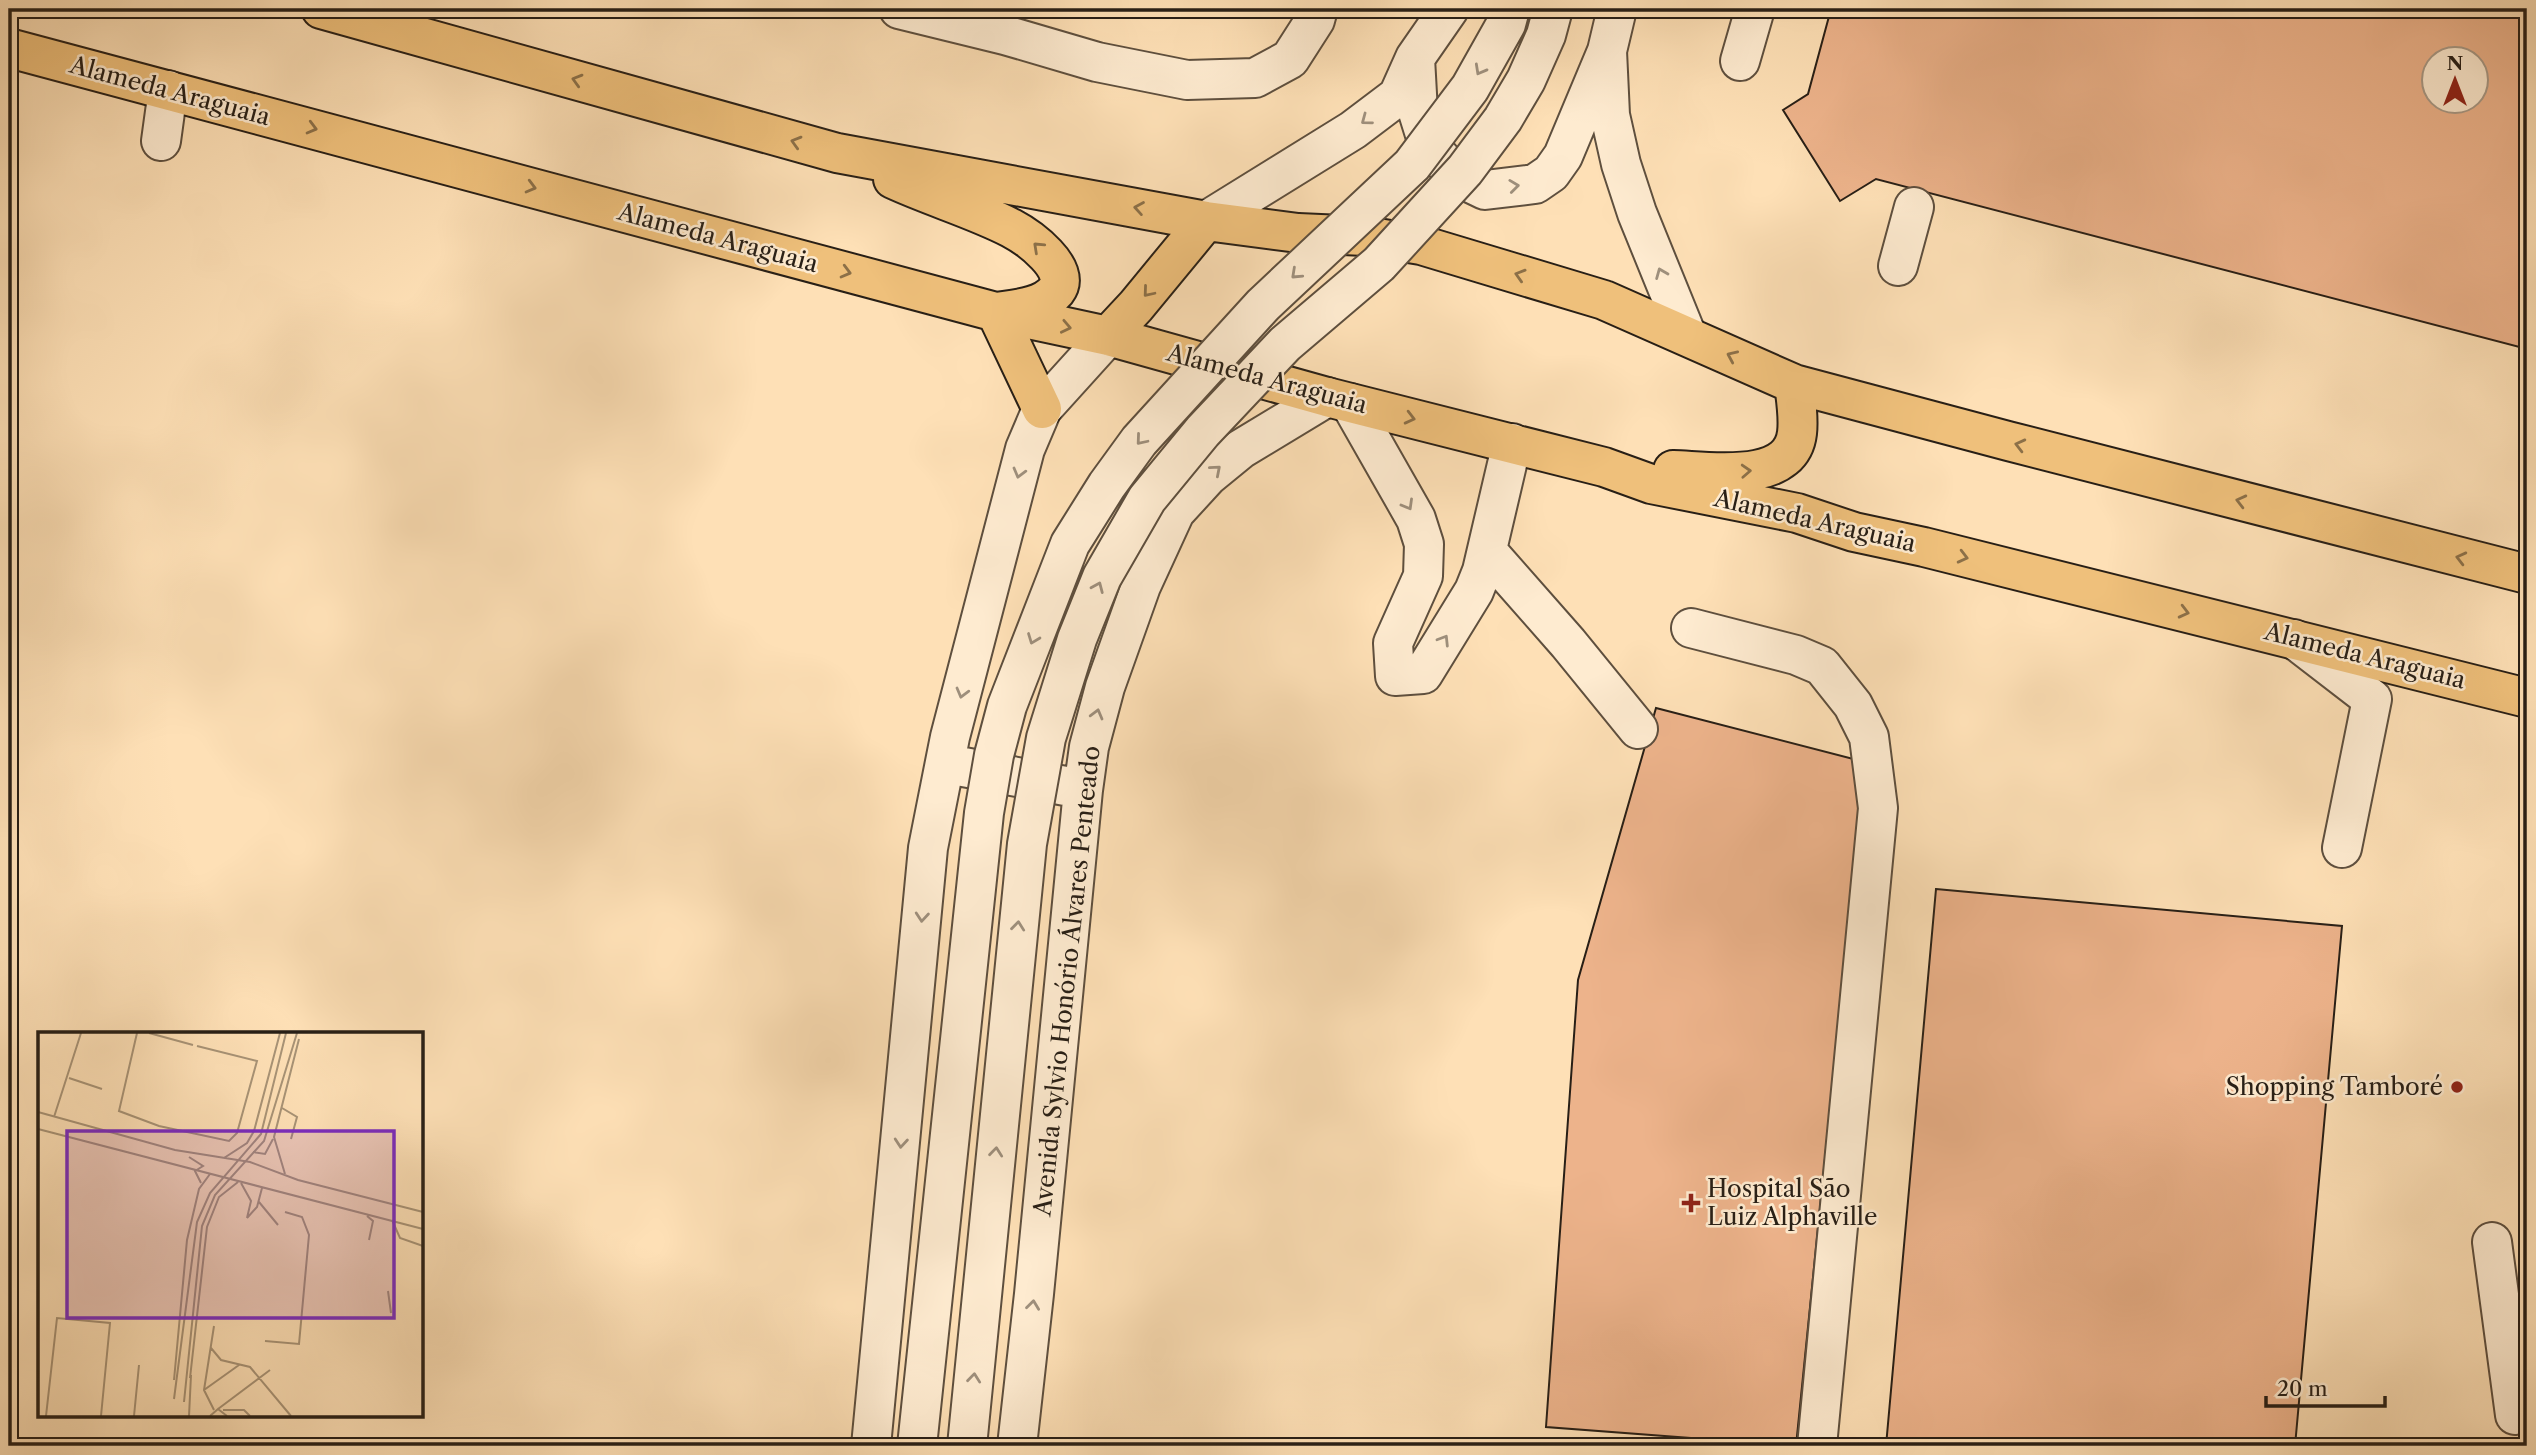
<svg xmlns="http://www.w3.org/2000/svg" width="2536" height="1455" viewBox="0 0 2536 1455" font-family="'Libre Caslon Text',serif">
<rect width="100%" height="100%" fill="#fee0b6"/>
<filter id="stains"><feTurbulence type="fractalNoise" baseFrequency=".00286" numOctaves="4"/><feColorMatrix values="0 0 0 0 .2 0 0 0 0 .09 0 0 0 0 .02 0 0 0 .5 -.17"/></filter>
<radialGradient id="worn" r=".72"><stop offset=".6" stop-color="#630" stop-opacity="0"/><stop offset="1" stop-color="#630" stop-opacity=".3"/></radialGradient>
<path fill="#edb38b" stroke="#281f16" stroke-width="2" fill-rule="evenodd" d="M1831,9H2527V349L1876,179L1840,201L1783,110L1808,94ZM2434,60H2476V102H2434Z
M1656,708L1865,762L1796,1446L1546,1427L1578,980Z
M1936,889L2342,926L2295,1446H1886Z"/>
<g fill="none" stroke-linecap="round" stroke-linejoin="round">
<g stroke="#5e4f3e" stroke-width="42">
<path id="minor" d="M899,9L1005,35L1097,62L1187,80L1255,78L1290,59L1315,20L1318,9
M1617,9L1607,51L1610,115L1621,164L1637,213L1687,336
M1415,58L1418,112L1428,144L1456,176L1485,190L1535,184L1551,173L1563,156L1607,51
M1740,61L1755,9
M161,141L168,90
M1206,221L1353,130L1398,96L1415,58L1449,9
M1898,266L1914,207
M1350,403L1416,519L1424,544L1423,576L1393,643L1395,676L1423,674L1474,591L1482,571L1512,443
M1487,551L1568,643L1638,729
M1691,628L1796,655L1822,666L1853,705L1869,737L1878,808L1817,1446
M2294,639L2372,699L2342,848
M958,766L1071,787
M2492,1242L2515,1415
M871,1446L928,848L950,737L1025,449L1042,409L1108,336
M1017,1446L1034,1294L1083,790L1089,747L1105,687L1141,586L1175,512L1208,476L1241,449L1327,397"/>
</g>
<g stroke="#281f16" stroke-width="42">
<path id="major" d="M321,9L837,153L1206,221L1298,233L1365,236L1421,245L1604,300L1794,384L2008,441L2527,574
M9,48L996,312L1108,336L1327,397L1604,467L1651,484L1797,513L1854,532L1924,547L2527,698
M893,179C932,197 974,209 1011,228C1028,237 1073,269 1056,291C1042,308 1015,309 996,312L1042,409
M1108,336L1136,306L1206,221
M1673,470C1709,471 1791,485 1797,433C1799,417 1796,400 1794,384"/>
</g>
<use href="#minor" stroke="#feebd0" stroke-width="38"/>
<use href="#major" stroke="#efc07b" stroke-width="38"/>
<g stroke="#5e4f3e" stroke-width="42" stroke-linecap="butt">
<path id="minor-bridge" d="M917,1446L984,813L994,755L1007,706L1070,544L1107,485L1139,441L1263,305L1412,165L1470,88L1506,24L1510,9
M967,1446L1027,844L1046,738L1077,639L1102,577L1147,499L1203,431L1285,344L1379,264L1465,170L1503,119L1526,80L1546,35L1553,9"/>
</g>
<use href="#minor-bridge" stroke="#feebd0" stroke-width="38"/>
</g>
<defs><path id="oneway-chevron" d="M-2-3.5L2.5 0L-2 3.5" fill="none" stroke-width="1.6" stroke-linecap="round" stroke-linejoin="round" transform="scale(1.75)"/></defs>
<g stroke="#9e8f7c">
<use href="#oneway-chevron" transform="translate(1480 70) rotate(119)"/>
<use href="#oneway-chevron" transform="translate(1366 120) rotate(143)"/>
<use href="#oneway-chevron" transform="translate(1514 186) rotate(-7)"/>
<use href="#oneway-chevron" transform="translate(1661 273) rotate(-112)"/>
<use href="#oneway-chevron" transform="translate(1296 274) rotate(137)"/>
<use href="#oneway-chevron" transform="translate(1141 440) rotate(130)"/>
<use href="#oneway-chevron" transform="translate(1216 470) rotate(-41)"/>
<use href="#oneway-chevron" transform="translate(1019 473) rotate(105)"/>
<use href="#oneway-chevron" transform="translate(1408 505) rotate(60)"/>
<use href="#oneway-chevron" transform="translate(1098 587) rotate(-67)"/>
<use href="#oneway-chevron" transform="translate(1033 639) rotate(111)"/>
<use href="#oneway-chevron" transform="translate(1444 640) rotate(-58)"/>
<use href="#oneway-chevron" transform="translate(962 693) rotate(105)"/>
<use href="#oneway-chevron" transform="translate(1097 714) rotate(-75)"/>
<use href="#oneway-chevron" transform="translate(922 917) rotate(95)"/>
<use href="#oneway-chevron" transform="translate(1018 926) rotate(-84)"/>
<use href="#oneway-chevron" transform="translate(901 1143) rotate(95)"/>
<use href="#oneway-chevron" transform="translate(996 1152) rotate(-84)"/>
<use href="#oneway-chevron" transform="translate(1033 1305) rotate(-83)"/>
<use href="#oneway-chevron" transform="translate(974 1378) rotate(-84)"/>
</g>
<g stroke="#8c7048">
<use href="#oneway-chevron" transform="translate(577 80) rotate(-164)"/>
<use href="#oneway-chevron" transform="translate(312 128) rotate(15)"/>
<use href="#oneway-chevron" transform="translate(796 142) rotate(-164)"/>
<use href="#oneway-chevron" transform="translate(531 187) rotate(15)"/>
<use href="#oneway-chevron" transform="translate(1139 208) rotate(-170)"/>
<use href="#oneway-chevron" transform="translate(1038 247) rotate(-137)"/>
<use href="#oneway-chevron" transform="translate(846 272) rotate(15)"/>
<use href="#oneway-chevron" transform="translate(1520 275) rotate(-163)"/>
<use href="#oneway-chevron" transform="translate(1148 292) rotate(130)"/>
<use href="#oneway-chevron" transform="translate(1066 327) rotate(12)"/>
<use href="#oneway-chevron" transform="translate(1732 356) rotate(-156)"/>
<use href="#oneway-chevron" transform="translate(1410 418) rotate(14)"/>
<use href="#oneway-chevron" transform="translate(2020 445) rotate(-166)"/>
<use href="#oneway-chevron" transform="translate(1746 471) rotate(-3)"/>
<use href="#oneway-chevron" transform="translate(2241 501) rotate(-166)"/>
<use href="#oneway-chevron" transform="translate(1963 557) rotate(14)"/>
<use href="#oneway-chevron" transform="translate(2461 558) rotate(-166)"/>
<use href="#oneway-chevron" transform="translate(2184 612) rotate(14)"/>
</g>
<g fill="#8f2418" stroke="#feebd0" stroke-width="2.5">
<circle cx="2457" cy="1087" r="7"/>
<path d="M1687.5 1192.5h7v7h7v7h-7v7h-7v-7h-7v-7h7z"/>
</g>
<g text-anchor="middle" stroke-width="5" stroke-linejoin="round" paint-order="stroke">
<g font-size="24" fill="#281f16" stroke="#feebd0">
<text transform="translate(170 91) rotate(15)" y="8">Alameda Araguaia</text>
<text transform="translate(718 238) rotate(15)" y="8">Alameda Araguaia</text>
<text transform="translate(1267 379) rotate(15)" y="8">Alameda Araguaia</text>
<text transform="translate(1815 521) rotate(13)" y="8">Alameda Araguaia</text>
<text transform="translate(2365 656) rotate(14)" y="8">Alameda Araguaia</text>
<text transform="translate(1067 981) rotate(-84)" y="8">Avenida Sylvio Honório Álvares Penteado</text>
</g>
<g font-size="24" fill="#281f16" stroke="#feebd0" text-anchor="end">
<text x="2443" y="1095">Shopping Tamboré</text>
<text x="1707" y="1197" text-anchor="start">Hospital São<tspan x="1707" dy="28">Luiz Alphaville</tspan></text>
</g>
</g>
<g transform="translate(38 1032)">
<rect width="385" height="385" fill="#fee0b6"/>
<path fill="none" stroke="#a89376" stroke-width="2" d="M99,1L81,79L121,94L191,109L199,101L219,29L159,14M111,1L155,13M31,46L64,57M244,76L259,85L253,107M0,80L137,118L212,130L260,148L385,180M16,85L43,1M0,97L385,197M215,120L227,122L235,107M151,125L165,134L157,139L163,151M186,126L209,111L216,99L242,1M247,142L236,105L261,7M203,151L213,169L209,186M221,170L240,193M329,184L335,189L331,208M209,186L219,175L224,156M354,188L362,206L385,214M350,259L353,281M227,309L261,312L271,203L264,185L247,180M173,316L183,328L212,335L253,384M152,346L169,195L181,165L200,150M136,348L149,208L161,157L172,142M166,358L201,333M136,367L159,190L172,161L223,102L248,1M146,370L164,194L177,163L226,109L259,1M180,377L232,338M176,378L166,358L176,294M185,378H206L212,384M8,384L19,286L72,291L63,384M96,384L101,333M151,384L153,343M172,384L180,377L189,384"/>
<path fill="#7b2cbf" fill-opacity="0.15" stroke="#7b2cbf" stroke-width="3.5" d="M29,99H356V286H29Z"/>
<rect width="385" height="385" fill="none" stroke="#281f16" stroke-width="3.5"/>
</g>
<rect width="2536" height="1455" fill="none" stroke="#fee0b6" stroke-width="35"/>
<rect x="10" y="10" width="2515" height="1434" fill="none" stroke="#281f16" stroke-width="3.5"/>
<rect x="18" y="18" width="2501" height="1420" fill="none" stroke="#281f16" stroke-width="2"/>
<g transform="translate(2455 80)"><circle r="33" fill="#feebd0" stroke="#a89986" stroke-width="2"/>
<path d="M0-5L12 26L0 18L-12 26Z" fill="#8f2418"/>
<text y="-10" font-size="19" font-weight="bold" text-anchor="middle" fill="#281f16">N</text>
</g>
<path d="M2266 1396v10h119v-10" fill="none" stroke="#281f16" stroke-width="3.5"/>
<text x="2277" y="1396" font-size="21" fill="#281f16" stroke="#feebd0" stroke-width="5" paint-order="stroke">20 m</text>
<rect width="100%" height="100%" filter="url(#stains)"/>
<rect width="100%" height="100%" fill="url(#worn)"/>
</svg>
